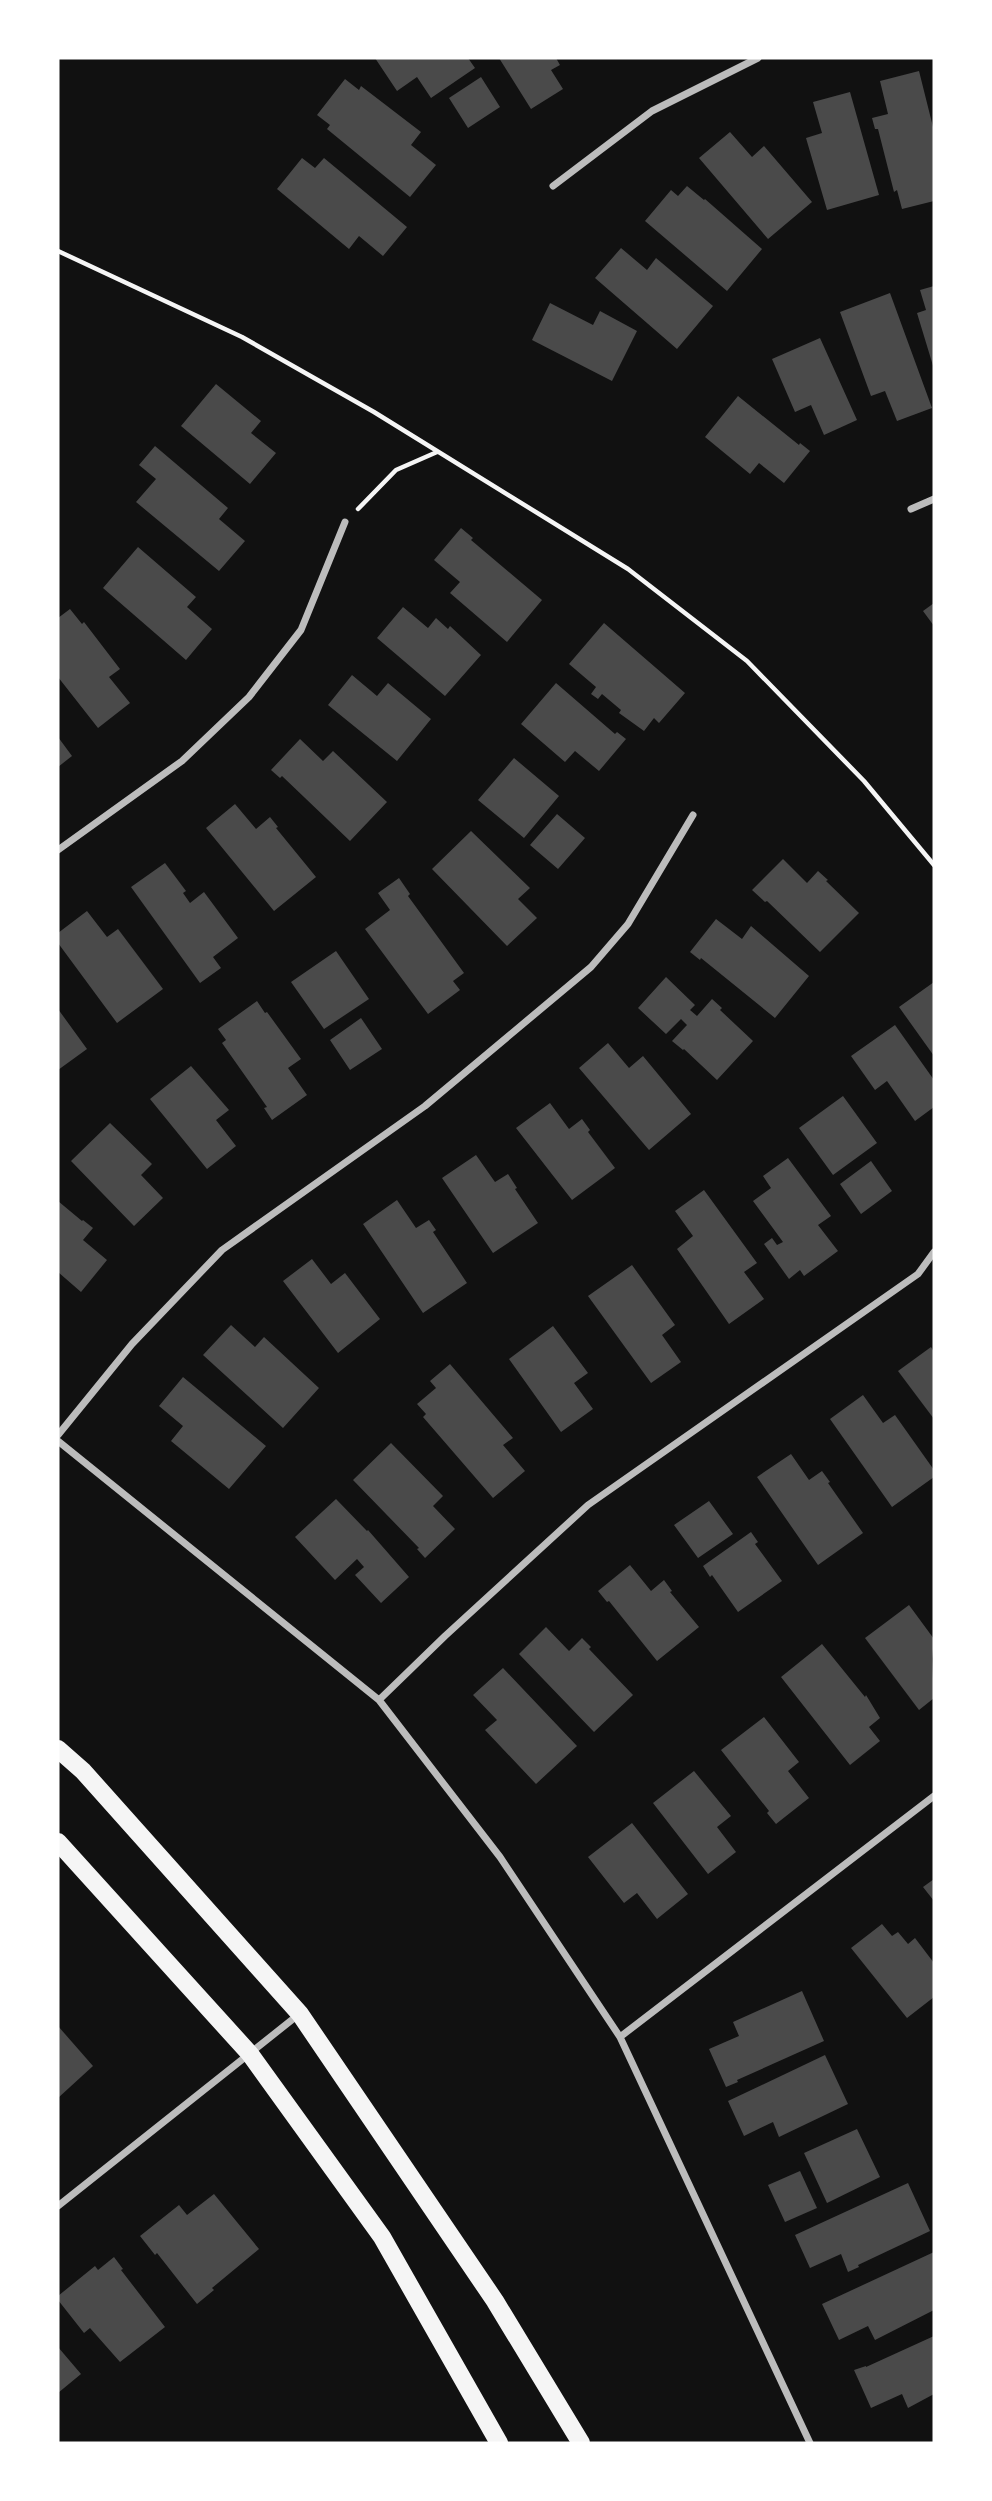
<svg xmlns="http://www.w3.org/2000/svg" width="992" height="2501" viewBox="0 0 992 2501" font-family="Signika,sans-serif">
<rect width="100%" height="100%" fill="#111"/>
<path fill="#4a4a4a" d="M375,58H468L475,68L431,98L417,77L397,91Z
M499,58H556L560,65L551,70L563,89L531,109Z
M919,71L934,131V201L902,209L897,190L894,192L878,129H875L872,118L888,114L880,81Z
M481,77L500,107L468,128L449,98Z
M345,79L359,90L361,86L421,132L411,145L436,165L410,197L327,129L330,125L317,115Z
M850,92L879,195L827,210L806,138L822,133L813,102Z
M730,132L752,157L764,146L812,202L768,239L699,158Z
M302,158L315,168L324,158L407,227L383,256L359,236L349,249L277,189Z
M687,186L704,200L705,199L762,249L727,291L645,221L671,190L678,196Z
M621,248L647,270L656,258L713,306L677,349L595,278Z
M934,286V369L917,313L926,310L920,290Z
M890,293L932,408L897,421L885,391L871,396L840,312Z
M550,303L593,325L600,311L637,331L612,381L532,340Z
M820,338L857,420L824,435L811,405L795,412L772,359Z
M216,384L261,421L251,433L276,453L250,484L181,426Z
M738,396L799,445L800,443L810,451L784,483L759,463L750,474L705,437Z
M155,446L228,508L219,519L245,541L219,571L136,502L156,479L139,465Z
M461,528L473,538L471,540L542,600L507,642L450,593L460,582L434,560Z
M138,547L196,597L187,607L212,629L186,660L103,588Z
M934,603V626L923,611Z
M403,607L428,628L436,618L448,629L450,626L481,655L445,696L377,638Z
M70,609L82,624L84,622L120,669L109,677L130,703L98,728L58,677V618Z
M604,623L685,693L659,723L654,718L644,731L619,713L621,710L602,694L598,699L591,694L596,687L569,664Z
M352,675L377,696L388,683L431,719L397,761L328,705Z
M556,683L615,734L617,732L626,739L599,771L575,751L565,762L521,724Z
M58,737L72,756L58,767Z
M300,739L323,761L333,751L387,802L350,841L282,776L280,778L271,770Z
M514,758L559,796L524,838L478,800Z
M235,804L256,829L270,817L278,827L276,828L316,877L274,911L206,828Z
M557,814L585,838L558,869L530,845Z
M471,831L530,888L518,899L537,918L507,946L432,869Z
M783,859L807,883L818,871L828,880L826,881L859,913L820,952L767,901L765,902L752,890Z
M165,863L186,891L183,893L190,903L204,892L238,938L213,957L221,968L200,983L131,887Z
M399,878L410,894L408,896L464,973L453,981L460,990L428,1014L365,929L390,910L378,893Z
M87,911L107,937L118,929L163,989L117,1023L58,943V933Z
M716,919L742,939L751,926L809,976L775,1018L701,958L700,960L690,952Z
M336,951L369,999L324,1029L291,982Z
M666,977L695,1005L690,1010L697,1016L712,999L722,1008L720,1010L753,1041L717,1080L684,1049L683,1050L672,1041L687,1025L681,1019L666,1034L638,1008Z
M934,982V1056L899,1007Z
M257,1001L265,1013L267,1012L301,1059L288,1068L307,1095L272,1120L264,1108L267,1107L222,1043L226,1040L218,1029Z
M58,1009L87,1049L58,1070Z
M361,1018L382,1049L350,1070L330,1040Z
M895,1025L934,1080V1107L915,1121L887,1081L875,1090L851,1056Z
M608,1043L629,1068L643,1056L691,1114L649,1150L579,1068Z
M191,1066L229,1110L216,1120L236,1146L207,1169L150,1099Z
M843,1096L877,1143L833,1175L799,1128Z
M550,1103L569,1129L582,1119L590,1130L588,1132L615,1168L572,1200L516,1128Z
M110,1123L152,1164L141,1175L163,1198L134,1226L71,1161Z
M476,1155L495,1182L508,1174L517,1188L515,1189L538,1223L493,1253L442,1178Z
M788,1158L831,1216L818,1225L838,1251L804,1276L800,1270L789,1279L764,1244L772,1238L777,1245L783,1242L753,1201L771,1188L763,1176Z
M871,1161L892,1191L861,1214L840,1184Z
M704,1190L757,1263L744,1272L764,1299L729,1324L677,1249L693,1236L675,1211Z
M397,1200L416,1228L429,1220L436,1230L433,1232L467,1283L423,1313L363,1224Z
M58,1201L82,1221L83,1220L93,1228L83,1240L107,1260L81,1292L58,1272Z
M312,1259L331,1284L345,1273L380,1319L338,1353L283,1281Z
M632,1265L675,1325L662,1335L681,1362L651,1383L588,1296Z
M231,1325L255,1347L264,1337L319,1388L283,1428L203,1355Z
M553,1326L588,1373L574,1383L593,1409L561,1432L509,1359Z
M931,1347L934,1352V1419L898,1371Z
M450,1364L513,1438L503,1445L525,1471L493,1498L423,1417L426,1414L417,1404L436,1388L430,1381Z
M183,1377L266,1446L229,1489L171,1441L183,1426L159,1406Z
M863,1395L883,1423L895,1415L934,1470V1477L892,1507L830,1419Z
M391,1443L443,1496L433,1506L455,1529L425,1558L417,1549L419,1548L353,1480Z
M791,1454L809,1480L822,1471L830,1482L828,1483L863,1533L818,1565L757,1477Z
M336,1499L367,1531L368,1530L409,1577L381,1603L355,1575L364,1567L357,1559L335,1580L295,1537Z
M709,1501L733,1534L698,1558L674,1525Z
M751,1532L758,1542L755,1544L782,1581L738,1612L712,1575L710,1577L703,1566Z
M630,1565L651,1591L664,1580L672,1591L670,1592L699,1627L657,1661L609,1601L607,1602L598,1591Z
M909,1605L934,1639L932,1659L934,1698L919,1710L865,1638Z
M546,1627L569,1651L582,1638L591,1647L589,1649L633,1695L594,1732L519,1654Z
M822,1644L865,1697L866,1695L880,1718L869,1727L880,1741L850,1765L781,1677Z
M503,1668L577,1746L536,1784L485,1730L497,1720L473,1695Z
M764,1717L799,1762L788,1771L809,1798L776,1824L767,1813L769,1811L721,1750Z
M694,1771L731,1816L717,1827L736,1852L708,1874L653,1803Z
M632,1823L688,1894L657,1919L637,1893L624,1903L588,1857Z
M934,1879V1901L923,1887Z
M882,1924L892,1936L898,1932L908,1944L915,1938L934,1963V1997L907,2018L851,1948Z
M802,1991L824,2041L737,2080L738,2082L726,2087L709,2049L739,2036L733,2022Z
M58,2026L93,2066L58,2098Z
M825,2055L848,2104L779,2137L773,2122L744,2136L728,2101Z
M857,2129L880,2177L827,2203L804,2153Z
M800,2171L817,2208L785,2222L768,2185Z
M908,2183L930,2231L858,2265L859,2267L848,2272L841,2254L810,2268L795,2235Z
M214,2194L259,2249L212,2288L214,2290L197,2304L157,2253L155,2255L140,2236L179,2205L187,2215Z
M934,2252V2310L875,2340L868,2326L839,2340L822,2304Z
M114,2257L123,2269L121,2270L165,2327L120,2362L90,2328L84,2333L58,2300V2296L95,2266L98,2270Z
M934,2336V2394L908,2408L902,2394L871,2408L854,2370L866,2366V2367Z
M58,2347L81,2374L58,2393Z"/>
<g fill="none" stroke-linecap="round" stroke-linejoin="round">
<path stroke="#f5f5f5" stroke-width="4.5" d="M58,251L242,337L374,412L628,569L747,661L864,781L934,865
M358,509L396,470L437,452"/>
<path stroke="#bcbcbc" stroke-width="7" d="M553,186L652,111L758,58
M911,509L934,499
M58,850L182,761L249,697L301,630L345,522
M58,1435L132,1344L222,1250L425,1106L591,967L628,924L693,815
M58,1441L379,1700L500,1857L620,2037L810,2443
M379,1700L445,1636L588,1505L918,1274L934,1252
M620,2037L934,1796
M58,2206L298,2015"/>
<path stroke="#f5f5f5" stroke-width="18" d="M58,1749L83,1771L300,2014L495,2301L581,2443
M58,1842L250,2054L382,2237L499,2443"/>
</g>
<rect width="992" height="2501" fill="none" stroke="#ffffff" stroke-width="119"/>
</svg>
